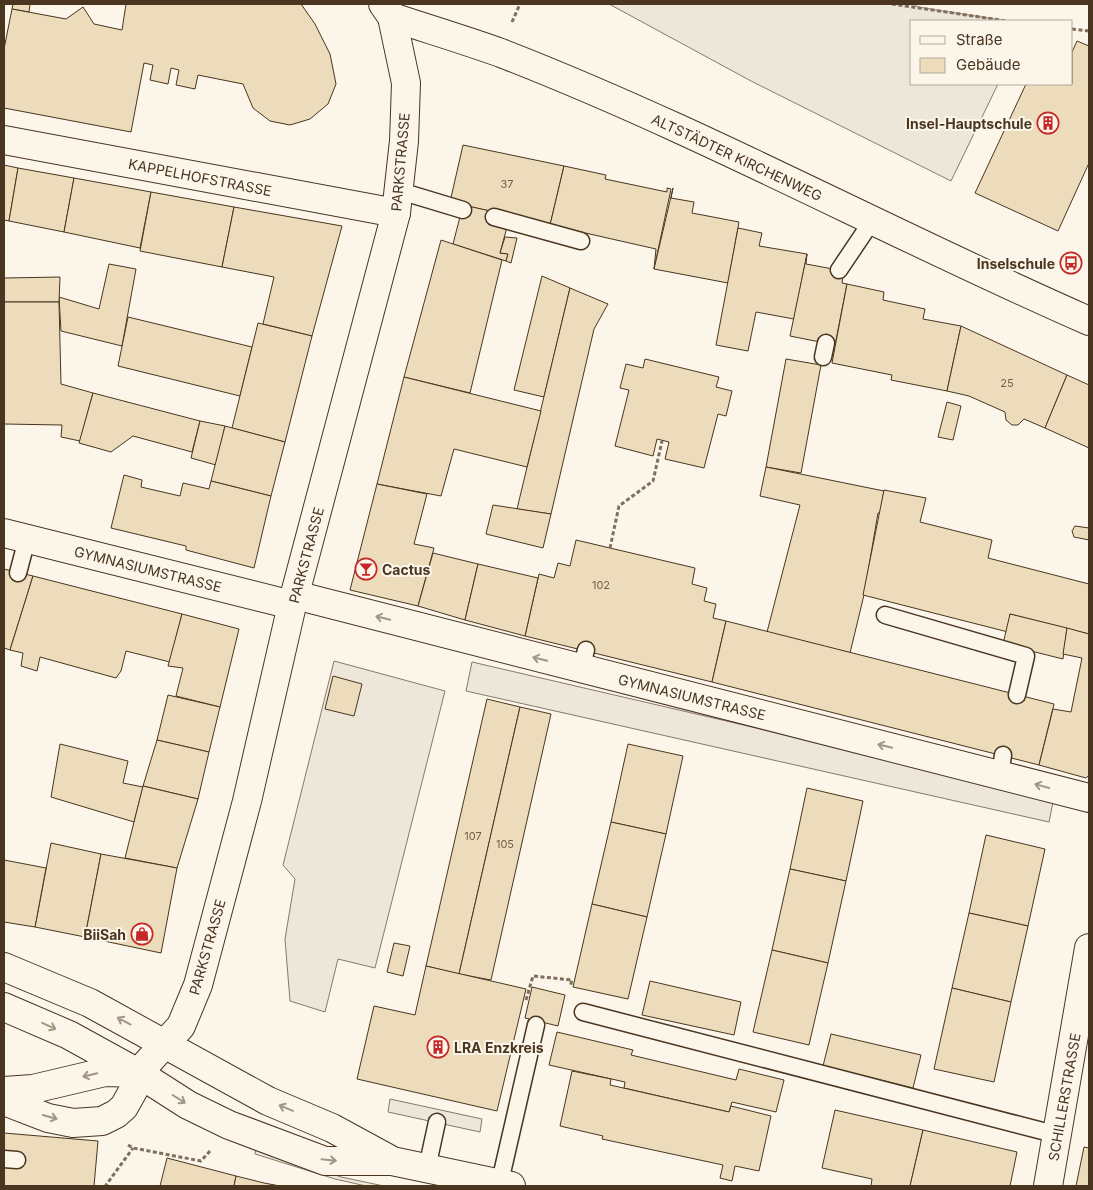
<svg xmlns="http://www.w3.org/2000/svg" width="1093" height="1190" font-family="Inter,sans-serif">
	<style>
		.parking { fill: #ede7d9; stroke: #887966 }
		.building { fill: #ecdcbc; stroke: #4a3520 }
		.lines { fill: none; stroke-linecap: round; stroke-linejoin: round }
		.service-casing { stroke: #4a3520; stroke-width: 19 }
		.minor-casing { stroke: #4a3520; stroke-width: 30 }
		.secondary-casing { stroke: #4a3520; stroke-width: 30 }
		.primary-casing { stroke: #4a3520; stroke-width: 30 }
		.path { stroke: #7f6f5c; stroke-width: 3; stroke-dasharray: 4 2.5; stroke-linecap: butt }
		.service { stroke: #fbf6e9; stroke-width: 16 }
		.minor { stroke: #fbf6e9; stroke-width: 28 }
		.secondary { stroke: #fbf6e9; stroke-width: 28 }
		.primary { stroke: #fbf6e9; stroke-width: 28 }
		.oneway { stroke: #a29684 }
		.labels { text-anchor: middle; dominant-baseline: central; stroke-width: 4; stroke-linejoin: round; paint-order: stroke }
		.number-label { font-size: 11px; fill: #725f47 }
		.poi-label { font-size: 14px; font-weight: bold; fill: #4a3520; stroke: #fbf6e9; text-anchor: end }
		.street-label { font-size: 14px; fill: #4a3520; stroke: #fbf6e9 }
	</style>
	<rect width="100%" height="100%" fill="#fbf6e9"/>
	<g class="parking">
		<polygon points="609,4 913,4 918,7 1007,21 912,21 912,84 998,84 951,181 751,81"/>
		<polygon points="334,661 445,691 375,968 338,959 325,1012 290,1001 285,939 295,879 283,865"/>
		<polygon points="472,662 1054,797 1049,822 466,691"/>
		<polygon points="390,1099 482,1119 480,1132 388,1112"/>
		<polygon points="256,1147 341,1177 384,1186 366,1186 335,1179 255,1154"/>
	</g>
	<g class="building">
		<polygon points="13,4 30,4 29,12 12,9"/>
		<polygon points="126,4 301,4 315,24 330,54 336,84 328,104 310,119 290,125 270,121 253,108 243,84 198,75 195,89 176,85 179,70 171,68 168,84 150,80 153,65 144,63 131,132 4,108 4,49 12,9 66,19 83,7 94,24 122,30"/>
		<polygon points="1077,41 1089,46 1089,163 1058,231 975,193 1026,84 1072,84 1072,52"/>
		<polygon points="463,145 564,166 550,225 450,202"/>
		<polygon points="4,165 18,168 9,221 4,220"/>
		<polygon points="564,166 606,175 605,179 667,192 667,188 671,189 654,269 656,249 550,225"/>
		<polygon points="18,168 74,178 64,232 9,221"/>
		<polygon points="74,178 151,192 140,248 64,232"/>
		<polygon points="673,188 671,198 694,202 692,213 739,222 728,283 654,269"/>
		<polygon points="151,192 234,207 222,267 140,251"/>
		<polygon points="463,205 495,212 507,227 500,253 508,254 506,261 453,244"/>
		<polygon points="234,207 342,226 312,336 263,324 274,277 222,267"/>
		<polygon points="738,228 762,233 759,246 807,254 794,319 756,312 748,351 716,345"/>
		<polygon points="505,237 517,238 511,263 506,261 508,254 500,253"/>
		<polygon points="441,240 502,260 470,393 404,377"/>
		<polygon points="807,254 806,264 844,271 842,283 847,284 835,345 790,336"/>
		<polygon points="109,264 136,269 122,346 61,331 59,297 99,309"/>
		<polygon points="542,276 570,288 544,397 514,390"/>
		<polygon points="60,277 59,302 4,302 4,278"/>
		<polygon points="847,284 884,292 883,300 925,309 923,319 961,326 947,391 891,380 892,375 832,363"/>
		<polygon points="570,288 608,304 594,329 551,514 517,509"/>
		<polygon points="4,302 59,302 61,384 93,393 80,441 61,437 62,425 4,424"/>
		<polygon points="128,317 252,347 240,396 118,366"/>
		<polygon points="258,323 312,336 285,442 232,428"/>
		<polygon points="961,326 1067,375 1045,428 1024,419 1018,425 1012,425 1006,420 1005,412 969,396 947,391"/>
		<polygon points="645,359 719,377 716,387 732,391 726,416 718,414 704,468 665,459 669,442 657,439 653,456 615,446 629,390 620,388 626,364 643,368"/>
		<polygon points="786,359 821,365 801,473 766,467"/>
		<polygon points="1067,375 1089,385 1089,448 1045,428"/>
		<polygon points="404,377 541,411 527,467 454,449 441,496 377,484"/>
		<polygon points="93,393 200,421 192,452 133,436 111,452 79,443"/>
		<polygon points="947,402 961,406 953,440 938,437"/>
		<polygon points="200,421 225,426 216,465 191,458"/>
		<polygon points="225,426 285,442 271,496 211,481"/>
		<polygon points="766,467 884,491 880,513 878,513 864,595 850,653 767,632 800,505 760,496"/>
		<polygon points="124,475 142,480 141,487 180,496 183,483 209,489 211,481 271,496 254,568 186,550 186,546 111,528"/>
		<polygon points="377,484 427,494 414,544 434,548 418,606 350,590"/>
		<polygon points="884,490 926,498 920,522 992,540 988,558 1089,584 1089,581 1089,634 1010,614 1008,632 863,595"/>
		<polygon points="493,505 551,514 543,548 486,534"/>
		<polygon points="1075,526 1089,528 1089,540 1074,537 1072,531"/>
		<polygon points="576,540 695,568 692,584 707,588 704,601 716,604 713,618 726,621 712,682 525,636 539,574 554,578 558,563 570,566"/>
		<polygon points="433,553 478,564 465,620 418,606"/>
		<polygon points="478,564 538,578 525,636 465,620"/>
		<polygon points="4,569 33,576 10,650 4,648"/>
		<polygon points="33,576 182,614 170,662 126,651 121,671 116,678 40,657 37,671 21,666 23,653 10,650"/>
		<polygon points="182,614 239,629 220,707 176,696 183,668 168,666"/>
		<polygon points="1010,614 1067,628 1063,659 1003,644"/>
		<polygon points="726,621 1054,704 1039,765 712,682"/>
		<polygon points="1067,628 1089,634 1089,775 1086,778 1039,765 1053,709 1071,712 1082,658 1063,654"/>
		<polygon points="333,676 362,684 354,716 325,709"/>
		<polygon points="168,695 220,707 209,752 157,740"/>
		<polygon points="487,699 520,707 459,974 426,966"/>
		<polygon points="520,707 551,714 491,980 459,974"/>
		<polygon points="157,740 209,752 198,799 143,786"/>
		<polygon points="60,744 128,761 123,783 143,787 134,822 51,797"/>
		<polygon points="628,744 683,756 666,834 611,822"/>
		<polygon points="143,786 198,799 177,868 125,858"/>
		<polygon points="807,788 863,801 846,881 790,869"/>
		<polygon points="611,822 666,834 647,917 592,904"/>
		<polygon points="986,835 1045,849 1028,926 969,913"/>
		<polygon points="51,843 101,854 85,937 35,927"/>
		<polygon points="101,854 177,868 161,953 85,937"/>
		<polygon points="4,860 46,868 35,927 4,922"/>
		<polygon points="790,869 846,881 828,963 772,950"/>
		<polygon points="592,904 647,917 628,999 573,987"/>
		<polygon points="969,913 1028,926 1011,1002 952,988"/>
		<polygon points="394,943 410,946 403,976 387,972"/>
		<polygon points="772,950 828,963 809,1045 753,1032"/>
		<polygon points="426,966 526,989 497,1111 357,1079 374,1006 415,1015"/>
		<polygon points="650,981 741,1002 734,1035 642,1015"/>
		<polygon points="532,987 565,995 558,1026 525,1018"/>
		<polygon points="952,988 1011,1002 994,1082 934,1069"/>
		<polygon points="557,1032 633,1050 631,1055 736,1080 739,1069 784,1080 776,1112 732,1102 729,1112 624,1088 625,1082 549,1065"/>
		<polygon points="831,1034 921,1055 913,1088 823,1066"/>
		<polygon points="572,1071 611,1079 610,1085 729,1112 731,1106 771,1116 759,1171 735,1166 732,1181 720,1178 723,1165 602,1139 603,1136 560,1126"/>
		<polygon points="835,1110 923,1130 910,1186 871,1186 872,1179 822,1168"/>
		<polygon points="923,1130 1017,1152 1010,1186 910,1186"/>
		<polygon points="4,1133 98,1141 94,1186 4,1186"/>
		<polygon points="1084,1147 1089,1148 1089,1186 1076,1186"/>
		<polygon points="167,1158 236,1176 234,1186 160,1186"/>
		<polygon points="236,1176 264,1183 280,1186 234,1186"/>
	</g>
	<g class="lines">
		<g class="service-casing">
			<g id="service">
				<polyline points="400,191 463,210"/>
				<polyline points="494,217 581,241"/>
				<polyline points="839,270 872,221"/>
				<polyline points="823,357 826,343"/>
				<polyline points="18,573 27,539"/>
				<polyline points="885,615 1026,656 1017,695"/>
				<polyline points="581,669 586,650"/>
				<polyline points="1000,775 1003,755"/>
				<polyline points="583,1012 1058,1135"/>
				<polyline points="4,1159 17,1160"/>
				<polyline points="427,1168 437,1122"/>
				<polyline points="499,1186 536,1025"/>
			</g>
		</g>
		<g class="minor-casing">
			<g id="minor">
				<polyline points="4,140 396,213"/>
				<polyline points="4,533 292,605"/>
				<polyline points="295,595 1089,798"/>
				<polyline points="1048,1186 1089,948"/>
			</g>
		</g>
		<g class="secondary-casing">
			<g id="secondary">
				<path d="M392,17C428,29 465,40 501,53C702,131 892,235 1089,321"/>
				<polyline points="4,967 90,1003 268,1101 332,1128 389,1159"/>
				<polyline points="4,1007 69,1035 138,1073 188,1105 229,1125 325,1161 392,1161 511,1186"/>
			</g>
		</g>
		<g class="primary-casing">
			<g id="primary">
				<polyline points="4,1091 33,1089 105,1072 138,1073"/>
				<polyline points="4,1101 48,1118 73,1123 102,1121 116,1114 124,1107 134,1089 138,1073 181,1026 198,985 247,801 292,605 396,213 404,141 406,83 392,17 383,4"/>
			</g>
		</g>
		<g class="path">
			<polyline points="892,4 1007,21"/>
			<polyline points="512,22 520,4"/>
			<polyline points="1072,29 1089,31"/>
			<polyline points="610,548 619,506 653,481 662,441"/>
			<polyline points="526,1000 533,976 572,980 570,987"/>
			<polyline points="128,1145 133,1148 201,1161 210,1151"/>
			<polyline points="108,1186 106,1185 133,1148"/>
		</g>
		<use href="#service" class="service"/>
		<use href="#minor" class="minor"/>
		<use href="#secondary" class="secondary"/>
		<use href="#primary" class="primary"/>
	</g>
	<defs><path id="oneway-shaft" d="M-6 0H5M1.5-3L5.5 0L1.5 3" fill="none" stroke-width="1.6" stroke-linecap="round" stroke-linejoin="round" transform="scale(1.25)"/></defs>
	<g class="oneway">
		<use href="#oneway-shaft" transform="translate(383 618) rotate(-166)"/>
		<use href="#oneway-shaft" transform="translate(540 659) rotate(-166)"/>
		<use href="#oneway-shaft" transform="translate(885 746) rotate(-166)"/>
		<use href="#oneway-shaft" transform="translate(1042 786) rotate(-165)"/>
		<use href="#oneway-shaft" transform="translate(124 1021) rotate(-152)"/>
		<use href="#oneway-shaft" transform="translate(49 1026) rotate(25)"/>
		<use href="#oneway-shaft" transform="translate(90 1075) rotate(167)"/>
		<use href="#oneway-shaft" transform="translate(179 1099) rotate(32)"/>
		<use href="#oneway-shaft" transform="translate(286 1108) rotate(-157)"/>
		<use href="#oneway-shaft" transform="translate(50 1117) rotate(16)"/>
		<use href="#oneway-shaft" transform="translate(329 1160) rotate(6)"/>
	</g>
	<defs>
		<g id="building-ring" transform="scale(1.125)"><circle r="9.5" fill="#fbf6e9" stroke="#c62828" stroke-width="1.5"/><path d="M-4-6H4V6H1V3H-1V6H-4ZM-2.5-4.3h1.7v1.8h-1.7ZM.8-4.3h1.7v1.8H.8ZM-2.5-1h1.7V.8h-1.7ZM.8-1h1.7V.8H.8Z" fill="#c62828"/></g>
		<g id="bus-ring" transform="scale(1.125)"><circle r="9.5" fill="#fbf6e9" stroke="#c62828" stroke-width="1.5"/><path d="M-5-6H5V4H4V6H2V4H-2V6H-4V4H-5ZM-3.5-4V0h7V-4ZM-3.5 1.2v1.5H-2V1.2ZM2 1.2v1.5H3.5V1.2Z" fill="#c62828"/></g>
		<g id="bar-ring" transform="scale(1.125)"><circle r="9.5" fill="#fbf6e9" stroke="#c62828" stroke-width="1.5"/><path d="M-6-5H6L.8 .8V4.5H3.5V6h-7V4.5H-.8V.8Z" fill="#c62828"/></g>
		<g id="shop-ring" transform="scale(1.125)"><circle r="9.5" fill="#fbf6e9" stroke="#c62828" stroke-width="1.5"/><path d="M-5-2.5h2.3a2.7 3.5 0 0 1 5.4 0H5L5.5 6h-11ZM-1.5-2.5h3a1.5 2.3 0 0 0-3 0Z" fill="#c62828"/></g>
	</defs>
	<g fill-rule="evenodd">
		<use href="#building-ring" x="1048" y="123"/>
		<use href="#bus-ring" x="1071" y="263"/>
		<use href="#bar-ring" x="366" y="569"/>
		<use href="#shop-ring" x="142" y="934"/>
		<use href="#building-ring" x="438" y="1047"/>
	</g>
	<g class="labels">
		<g class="number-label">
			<text x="507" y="184">37</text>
			<text x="1007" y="383">25</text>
			<text x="601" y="585">102</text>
			<text x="473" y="836">107</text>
			<text x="505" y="844">105</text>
		</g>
		<g class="poi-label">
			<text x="1032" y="123">Insel-Hauptschule</text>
			<text x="1055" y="263">Inselschule</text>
			<text x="382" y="569" text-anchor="start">Cactus</text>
			<text x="126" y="934">BiiSah</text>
			<text x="454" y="1047" text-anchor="start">LRA Enzkreis</text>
		</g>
		<g class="street-label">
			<text transform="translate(737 157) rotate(25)">ALTSTÄDTER KIRCHENWEG</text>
			<text transform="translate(400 162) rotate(-85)">PARKSTRASSE</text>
			<text transform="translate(200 177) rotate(11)">KAPPELHOFSTRASSE</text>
			<text transform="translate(306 555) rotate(-75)">PARKSTRASSE</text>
			<text transform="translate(148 569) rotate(14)">GYMNASIUMSTRASSE</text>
			<text transform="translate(692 697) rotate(14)">GYMNASIUMSTRASSE</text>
			<text transform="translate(207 947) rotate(-74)">PARKSTRASSE</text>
			<text transform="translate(1064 1097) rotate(-80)">SCHILLERSTRASSE</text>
		</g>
	</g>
	<rect width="1093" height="1190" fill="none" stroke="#4a3520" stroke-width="10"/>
	<rect x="910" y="20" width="162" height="65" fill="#fbf6e9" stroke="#b4a999"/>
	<rect x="920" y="36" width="25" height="8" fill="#fbf6e9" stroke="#b4a999"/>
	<text x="956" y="45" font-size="15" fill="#4a3520">Straße</text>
	<rect x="920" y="58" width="25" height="15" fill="#ecdcbc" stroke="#b4a999"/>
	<text x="956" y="70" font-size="15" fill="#4a3520">Gebäude</text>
</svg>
